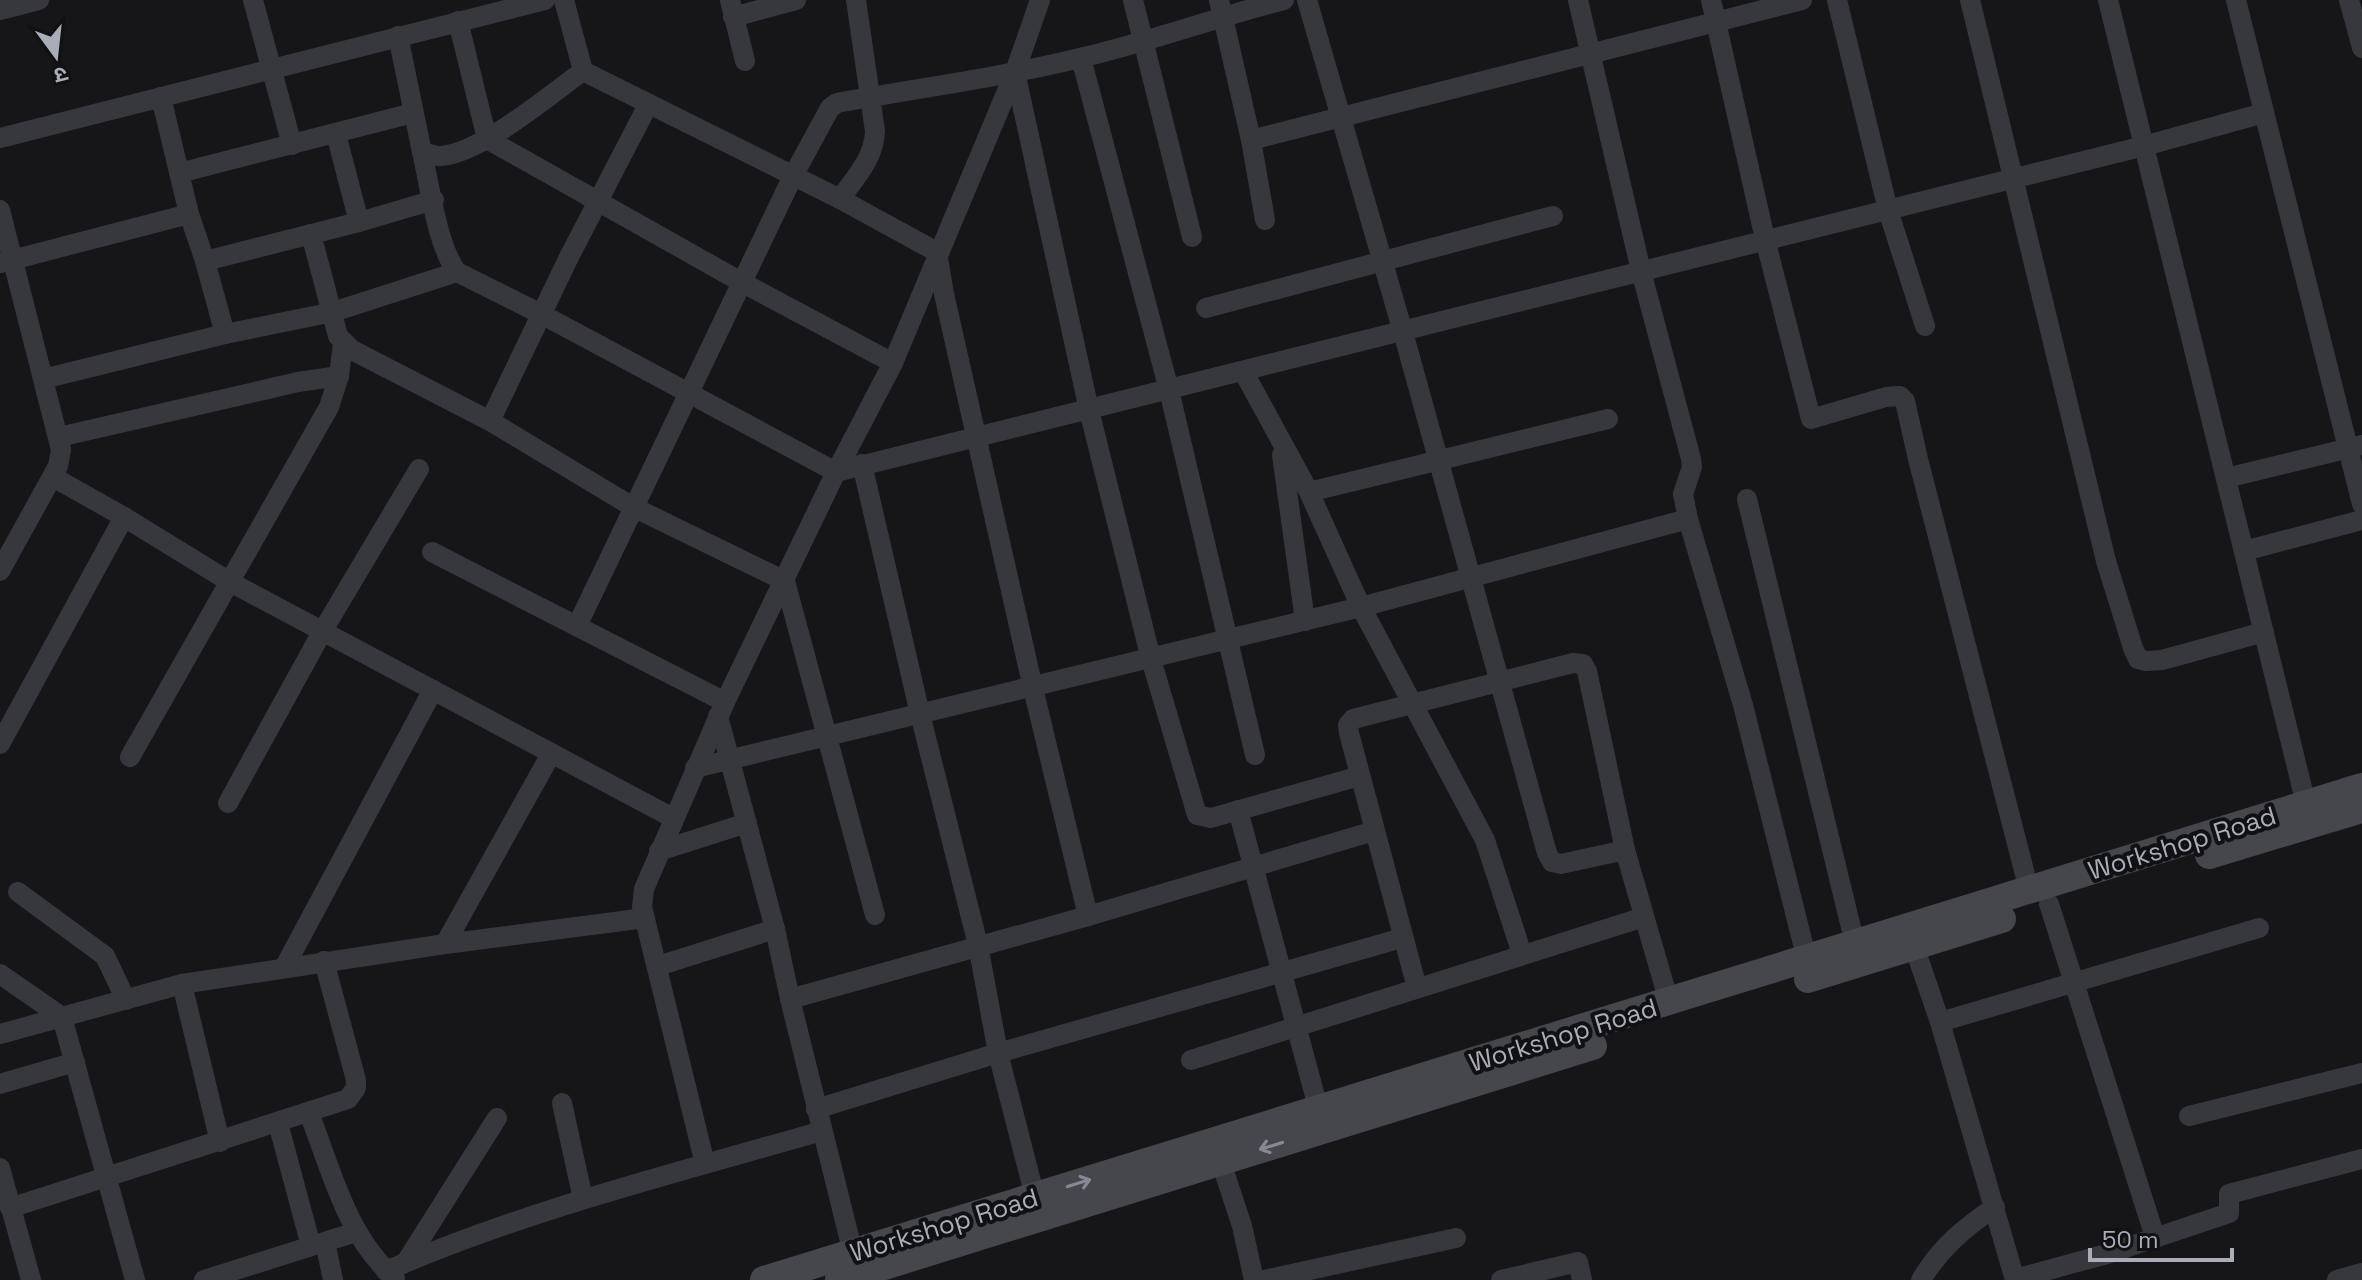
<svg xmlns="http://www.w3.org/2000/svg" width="2362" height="1280" font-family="'Space Grotesk','Noto Sans Devanagari',sans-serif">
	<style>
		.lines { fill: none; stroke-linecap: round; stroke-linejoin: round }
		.street { stroke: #37383d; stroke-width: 20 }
		.secondary { stroke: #45474d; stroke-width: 28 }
		.oneway { stroke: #858993 }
		.labels { text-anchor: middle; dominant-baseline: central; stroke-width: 8; stroke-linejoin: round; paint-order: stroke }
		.street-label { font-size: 26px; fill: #a8adb8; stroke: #111113 }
	</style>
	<rect width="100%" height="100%" fill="#161618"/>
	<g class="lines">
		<g class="street">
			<polyline points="253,0 292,145"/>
			<polyline points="564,0 583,71 840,199 937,252 944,294 1033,688 1088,916"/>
			<polyline points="730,0 745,61"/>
			<polyline points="1133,0 1192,237"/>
			<polyline points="1219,0 1251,140 1265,220"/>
			<polyline points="1307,0 1403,332 1547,853 1552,862 1561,864 1625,850 1669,1002"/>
			<polyline points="1578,0 1641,271 1691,459 1692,467 1683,494 1688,519 1743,705 1807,960"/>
			<polyline points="1711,0 1765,239 1811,419 1886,397 1900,396 1905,401 1918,459 2029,890"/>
			<polyline points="1837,0 1888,210 1925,326"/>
			<polyline points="1970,0 2106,561 2133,648 2138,659 2146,661 2162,660 2264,632"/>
			<polyline points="2108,0 2309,816"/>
			<polyline points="2236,0 2362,504"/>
			<polyline points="2349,0 2362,48"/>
			<polyline points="0,10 39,0"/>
			<polyline points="733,17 796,0"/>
			<polyline points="458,21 487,139 743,283 893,363"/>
			<path d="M398,36L422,152C428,153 435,156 441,156C480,154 551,94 583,71"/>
			<polyline points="1081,58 1169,390 1255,755"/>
			<polyline points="1015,72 1089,410 1151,659 1197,815 1211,818 1360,776"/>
			<polyline points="161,97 189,214 205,261 225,334"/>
			<polyline points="336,134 359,222"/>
			<polyline points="0,138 545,0"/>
			<polyline points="1251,140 1802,0"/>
			<polyline points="179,173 413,113"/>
			<path d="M840,199C855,178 874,159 875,131L856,0"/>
			<polyline points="0,210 61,450 58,466 0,571"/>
			<polyline points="311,234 338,336 352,350 490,421 633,507 785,581 875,915"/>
			<polyline points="205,261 359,222 434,200"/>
			<polyline points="0,263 189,214"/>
			<polyline points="457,272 543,315 836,472 2144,146 2264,113"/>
			<polyline points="1206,308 1553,216"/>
			<polyline points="1243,371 1309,492 1361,607 1485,840 1522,954"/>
			<path d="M43,379L225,334L333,312L457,272C437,246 430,186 422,152"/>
			<polyline points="490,421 570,255 648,105"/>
			<polyline points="59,437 298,382 339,376"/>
			<polyline points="1282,455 1305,621"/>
			<polyline points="862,464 920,714 978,945 998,1053 1035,1197"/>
			<polyline points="53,477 124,517 230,582 673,818"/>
			<polyline points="2226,478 2362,445"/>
			<polyline points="1309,492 1608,419"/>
			<polyline points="1747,499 1855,944"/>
			<polyline points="2244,551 2362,520"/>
			<polyline points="432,552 725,702"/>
			<path d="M577,626L793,176L830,108L837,103C920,88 1003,77 1084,57C1152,41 1217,17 1284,0"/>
			<polyline points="718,716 775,929 790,999 853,1253"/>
			<polyline points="0,744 124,517"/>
			<polyline points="130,757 329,407 339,376 343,343"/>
			<polyline points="695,768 1361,607 1688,519"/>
			<polyline points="228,803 322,632 419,469"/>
			<polyline points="1238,810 1322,1122"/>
			<polyline points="659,851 747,823"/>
			<polyline points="18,892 105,956 126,1000"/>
			<polyline points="2049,904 2155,1237"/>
			<polyline points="445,944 551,754"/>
			<polyline points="1914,946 1940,1022 2015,1280"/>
			<polyline points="658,966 775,929"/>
			<polyline points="284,968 433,690"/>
			<polyline points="0,974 62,1017 135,1280"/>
			<polyline points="182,984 220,1142"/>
			<polyline points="1417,988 1349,733 1348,725 1353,719 1573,663 1583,664 1587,671 1625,850"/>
			<polyline points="790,999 1088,916 1374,831"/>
			<polyline points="1940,1022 2259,928"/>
			<polyline points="0,1034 182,984 445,944 645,918"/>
			<polyline points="1191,1060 1644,917"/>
			<polyline points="0,1084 75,1062"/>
			<polyline points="562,1103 583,1199"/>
			<polyline points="816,1109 998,1053 1402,938"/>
			<path d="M309,1113C331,1169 347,1238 395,1278"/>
			<polyline points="2189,1116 2362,1073"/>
			<polyline points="278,1123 311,1246"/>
			<polyline points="1221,1162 1242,1226 1254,1280"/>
			<polyline points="705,1164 642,907 644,889 725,702 836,472 893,363 1015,72 1040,0"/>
			<polyline points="0,1168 31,1280"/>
			<polyline points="10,1208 348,1099 356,1088 356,1080 324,961"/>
			<polyline points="325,1242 333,1280"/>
			<polyline points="406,1262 497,1118"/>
			<path d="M386,1271C526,1210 676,1173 822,1131"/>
			<polyline points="2015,1279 2107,1254 2229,1213 2229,1194 2362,1159"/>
			<polyline points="204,1280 356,1232"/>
			<polyline points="1264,1280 1456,1238"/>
			<polyline points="1501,1280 1578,1262 1582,1280"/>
			<path d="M1921,1280C1940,1248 1964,1228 1995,1207"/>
			<polyline points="2337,1280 2362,1273"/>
		</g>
		<g class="secondary">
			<polyline points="2209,855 2362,809"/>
			<polyline points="1808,979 2002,919"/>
			<polyline points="764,1280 2362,787"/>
			<polyline points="839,1280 1593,1046"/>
		</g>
	</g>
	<defs><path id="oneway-shaft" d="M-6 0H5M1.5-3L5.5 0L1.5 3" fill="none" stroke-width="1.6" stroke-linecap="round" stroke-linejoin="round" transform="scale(2)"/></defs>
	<g class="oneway">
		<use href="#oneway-shaft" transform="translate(1271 1146) rotate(163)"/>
		<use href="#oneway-shaft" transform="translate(1079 1183) rotate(-17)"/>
	</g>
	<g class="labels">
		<g class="street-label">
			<text transform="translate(2182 843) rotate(-17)">Workshop Road</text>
			<text transform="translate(1563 1035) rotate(-17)">Workshop Road</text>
			<text transform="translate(944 1225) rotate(-17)">Workshop Road</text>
		</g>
	</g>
	<g transform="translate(56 56) rotate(165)" stroke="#111113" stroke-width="6" paint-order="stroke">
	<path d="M0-6L14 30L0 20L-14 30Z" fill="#a8adb8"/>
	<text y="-12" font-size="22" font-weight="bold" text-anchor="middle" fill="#a8adb8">उ</text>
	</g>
	<path d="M2090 1248v12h142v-12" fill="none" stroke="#a8adb8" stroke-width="4"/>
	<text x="2102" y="1248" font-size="24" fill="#a8adb8" stroke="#111113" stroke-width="6" paint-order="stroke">50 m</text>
</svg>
